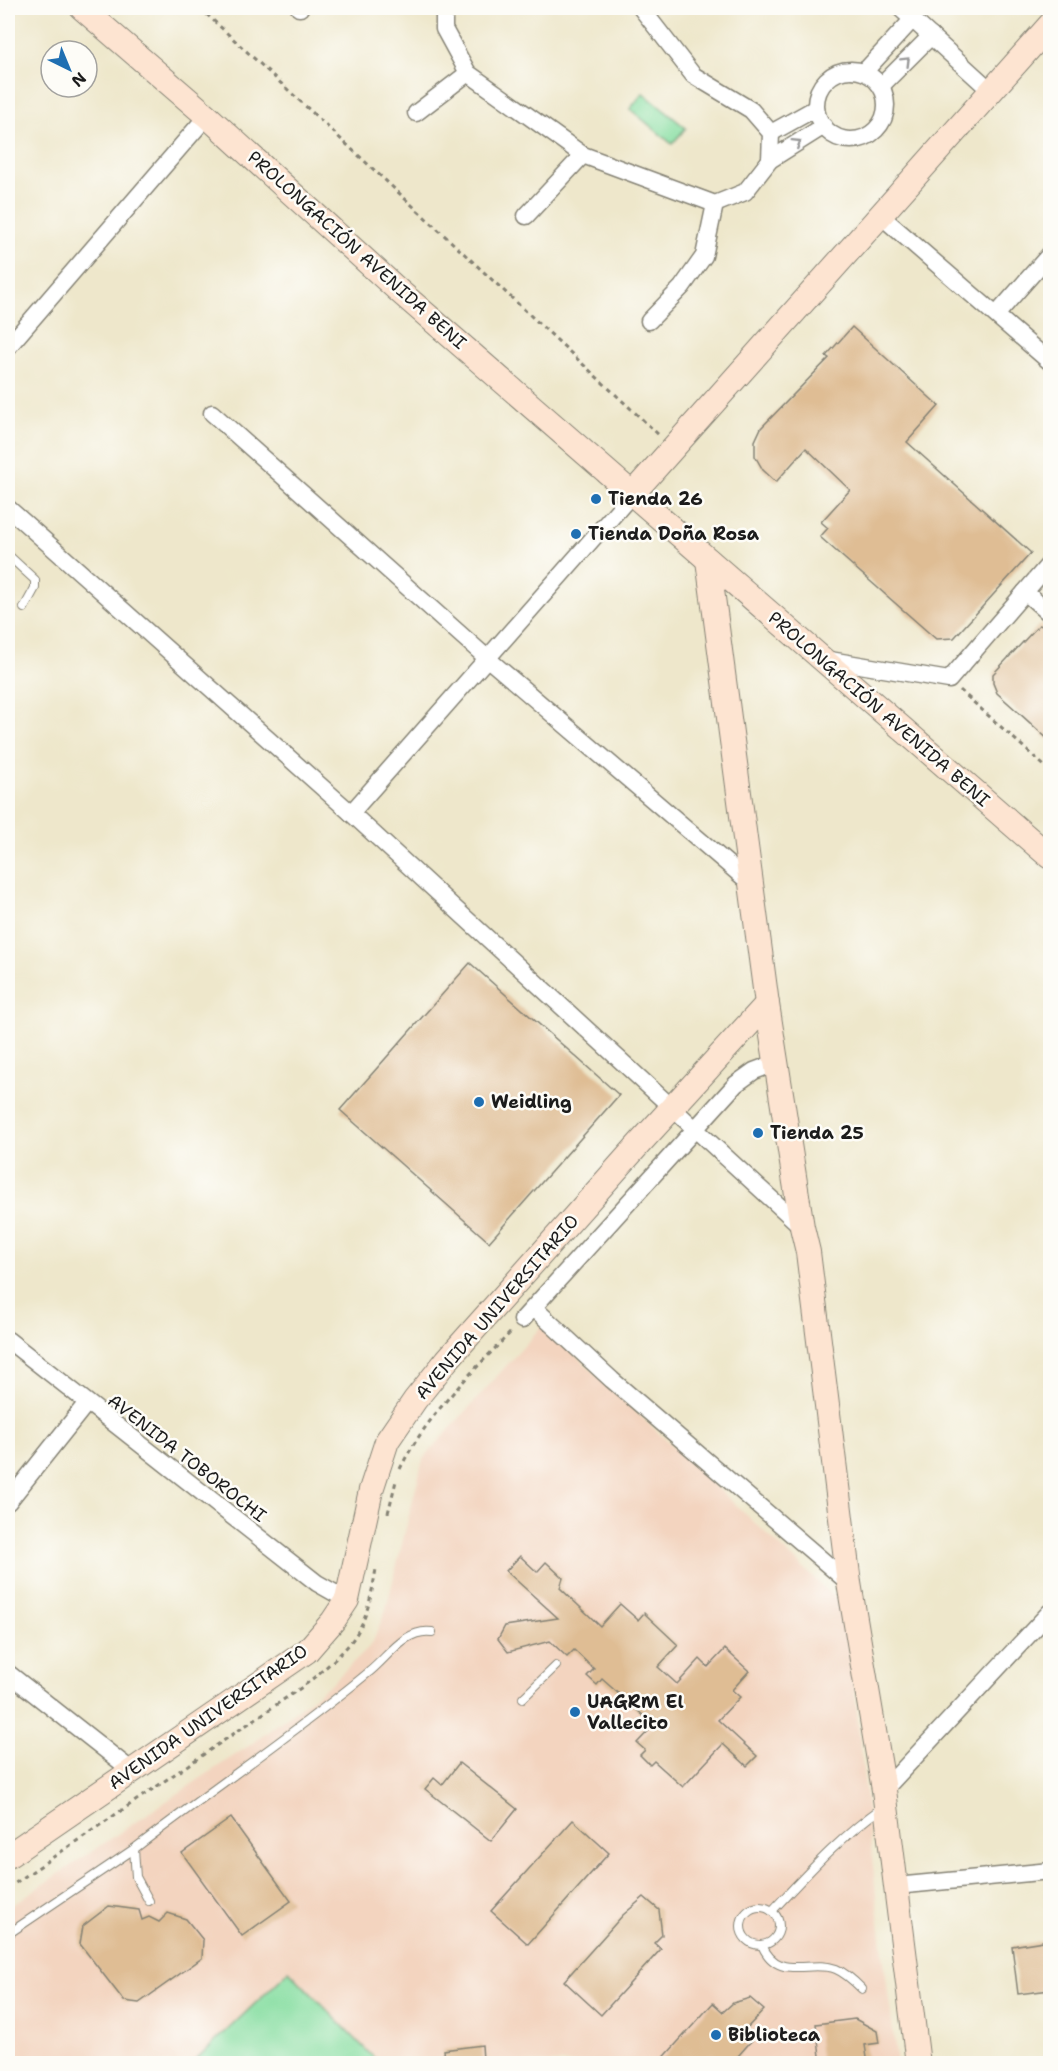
<svg xmlns="http://www.w3.org/2000/svg" width="1058" height="2071" font-family="'Shantell Sans',sans-serif">
	<style>
		.built { fill: #f3d4bf }
		.green { fill: #87dea2; stroke: #527d5f; stroke-width: 1.5 }
		.building { fill: #dfbd94 }
		.lines { fill: none; stroke-linecap: round; stroke-linejoin: round }
		.lane-casing { stroke: #858274; stroke-width: 10 }
		.street-casing { stroke: #858274; stroke-width: 19 }
		.secondary-casing { stroke: #858274; stroke-width: 26 }
		.path { stroke: #858274; stroke-width: 3; stroke-dasharray: 4.5 4.5; stroke-linecap: butt }
		.lane { stroke: #fff; stroke-width: 8 }
		.street { stroke: #fff; stroke-width: 16 }
		.secondary { stroke: #fde4d1; stroke-width: 24 }
		.oneway { stroke: #999 }
		.poi-dot { fill: #1f6fb2; stroke: #fdfcf7; stroke-width: 2 }
		.labels { text-anchor: middle; dominant-baseline: central; stroke-width: 5; stroke-linejoin: round; paint-order: stroke }
		.street-label { font-size: 18px; fill: #1c1c1c; stroke: #fdfcf7 }
		.poi-label { font-size: 18px; font-weight: bold; fill: #1c1c1c; stroke: #fdfcf7; text-anchor: start }
	</style>
	<rect width="100%" height="100%" fill="#fdfcf7"/>
	<filter id="ink" filterUnits="userSpaceOnUse"><feTurbulence type="fractalNoise" baseFrequency=".0167" numOctaves="2"/><feDisplacementMap in="SourceGraphic" scale="12" xChannelSelector="R" yChannelSelector="G"/><feConvolveMatrix kernelMatrix="1 2 1 2 8 2 1 2 1" color-interpolation-filters="sRGB"/></filter>
	<filter id="wash" filterUnits="userSpaceOnUse"><feTurbulence type="fractalNoise" baseFrequency=".008" numOctaves="4" result="noise"/><feDisplacementMap in="SourceGraphic" scale="24" xChannelSelector="R" yChannelSelector="G"/><feGaussianBlur stdDeviation="1.35" result="paint"/><feColorMatrix in="noise" values="0 0 0 0 0 0 0 0 0 0 0 0 0 0 0 0 0 1.4 0 .05"/><feComposite in="paint" operator="in"/></filter>
	<g filter="url(#wash)">
		<rect width="100%" height="100%" fill="#eee7cb"/>
		<polygon class="built" points="543,1325 846,1608 878,1914 897,2063 8,2063 8,1908 253,1743 333,1682 372,1644 386,1609 423,1459"/>
		<g class="green">
			<polygon points="643,93 686,128 672,144 630,109"/>
			<polygon points="289,1971 379,2063 193,2063"/>
		</g>
		<g id="blocks">
			<g class="building">
				<polygon points="852,327 939,406 907,442 1031,553 954,638 936,639 820,537 828,528 821,522 850,490 806,448 776,482 763,470 755,456 755,441 761,428 829,358 826,356"/>
				<polygon points="1039,625 1050,628 1050,741 997,693 993,683 993,674"/>
				<polygon points="470,963 619,1095 489,1242 340,1110"/>
				<polygon points="520,1556 537,1572 546,1562 563,1578 560,1588 600,1626 620,1604 638,1620 644,1613 678,1645 658,1667 677,1684 700,1659 708,1667 725,1649 749,1671 732,1690 740,1697 718,1720 757,1756 747,1766 723,1744 683,1787 654,1761 650,1765 640,1755 645,1750 637,1743 654,1725 602,1679 597,1685 587,1676 594,1669 574,1650 567,1657 550,1641 508,1652 498,1639 505,1626 558,1618 506,1571"/>
				<polygon points="459,1763 517,1809 491,1841 425,1789 434,1778 442,1785"/>
				<polygon points="231,1818 291,1901 242,1936 182,1853"/>
				<polygon points="573,1820 609,1853 528,1944 491,1911"/>
				<polygon points="644,1897 659,1910 662,1935 654,1943 661,1949 601,2015 564,1981 623,1915"/>
				<polygon points="109,1906 139,1910 142,1920 149,1917 159,1922 168,1913 186,1919 203,1940 202,1958 139,2003 124,2001 80,1944 83,1926"/>
				<polygon points="1050,1940 1050,1990 1018,1994 1012,1946"/>
				<polygon points="750,1998 764,2010 744,2031 753,2039 731,2064 658,2064 713,2003 723,2012 733,2003"/>
				<polygon points="855,2019 877,2031 879,2043 865,2045 868,2064 821,2064 816,2024"/>
				<polygon points="482,2045 483,2060 445,2064 443,2050"/>
			</g>
		</g>
	</g>
	<g filter="url(#ink)">
		<use href="#blocks" fill-opacity="0" stroke="#858274" stroke-width="1.5"/>
		<g class="lines">
			<g class="lane-casing">
				<g id="lane">
					<polyline points="8,555 35,580 35,588 24,608"/>
					<polyline points="523,1698 556,1666"/>
					<path d="M149,1901L136,1877L134,1849C212,1789 293,1735 369,1672C388,1657 405,1628 432,1632"/>
					<circle cx="760" cy="1926" r="19"/>
					<path d="M772,1911C807,1874 840,1837 883,1807"/>
					<polyline points="8,1934 134,1849"/>
					<path d="M762,1945C778,1982 809,1959 836,1969C846,1973 855,1982 862,1989"/>
				</g>
			</g>
			<g class="street-casing">
				<g id="street">
					<polyline points="299,8 300,8"/>
					<polyline points="444,8 444,29 468,73 583,155 715,204 745,192 770,160 824,126"/>
					<polyline points="641,8 693,75 751,110 771,133 770,160"/>
					<polyline points="900,8 990,90"/>
					<circle cx="851" cy="105" r="35"/>
					<polyline points="864,72 912,20"/>
					<polyline points="881,86 931,36"/>
					<polyline points="416,113 468,73"/>
					<polyline points="771,133 816,108"/>
					<polyline points="880,215 1050,362"/>
					<polyline points="526,216 583,155"/>
					<polyline points="997,314 1050,254"/>
					<polyline points="649,321 682,287 704,256 715,204"/>
					<polyline points="8,347 207,116"/>
					<polyline points="212,413 488,659 750,883"/>
					<polyline points="8,508 351,813 802,1227"/>
					<polyline points="1050,563 1025,592 1050,614"/>
					<polyline points="824,659 949,680 1025,592"/>
					<polyline points="351,813 633,493"/>
					<polyline points="534,1308 612,1380 849,1583"/>
					<polyline points="522,1320 736,1084 754,1071 778,1062"/>
					<polyline points="8,1340 317,1583 347,1600"/>
					<polyline points="8,1502 86,1404"/>
					<polyline points="8,1673 131,1770"/>
					<polyline points="884,1790 1050,1612"/>
					<polyline points="896,1886 1050,1871"/>
				</g>
			</g>
			<g class="secondary-casing">
				<g id="secondary">
					<polyline points="82,8 207,116 399,291 1050,857"/>
					<polyline points="633,493 1050,25"/>
					<polyline points="708,560 767,1004 802,1227 808,1252 849,1583 884,1790 918,2064"/>
					<polyline points="8,1856 307,1651 333,1621 347,1600 371,1490 387,1441 415,1400 447,1360 639,1144 767,1004"/>
				</g>
			</g>
			<g class="path">
				<polyline points="200,8 659,435"/>
				<polyline points="960,690 1050,771"/>
				<path d="M400,1469C426,1416 471,1373 512,1331"/>
				<polyline points="388,1513 396,1481"/>
				<path d="M8,1888L305,1685C355,1643 365,1635 376,1569"/>
			</g>
			<use href="#lane" class="lane"/>
			<use href="#street" class="street"/>
			<use href="#secondary" class="secondary"/>
		</g>
		<defs><path id="oneway-chevron" d="M-2-3.5L2.5 0L-2 3.5" fill="none" stroke-width="1.6" stroke-linecap="round" stroke-linejoin="round" transform="scale(1.5)"/></defs>
		<g class="oneway">
			<use href="#oneway-chevron" transform="translate(906 61) rotate(-45)"/>
			<use href="#oneway-chevron" transform="translate(797 143) rotate(-32)"/>
		</g>
	</g>
	<g class="poi-dot">
		<circle cx="596" cy="499" r="6"/>
		<circle cx="576" cy="534" r="6"/>
		<circle cx="479" cy="1102" r="6"/>
		<circle cx="758" cy="1133" r="6"/>
		<circle cx="575" cy="1712" r="6"/>
		<circle cx="716" cy="2035" r="6"/>
	</g>
	<g class="labels">
		<g class="street-label">
			<text transform="translate(357 250) rotate(42)">PROLONGACIÓN AVENIDA BENI</text>
			<text transform="translate(879 709) rotate(41)">PROLONGACIÓN AVENIDA BENI</text>
			<text transform="translate(497 1307) rotate(-49)">AVENIDA UNIVERSITARIO</text>
			<text transform="translate(187 1458) rotate(38)">AVENIDA TOBOROCHI</text>
			<text transform="translate(208 1717) rotate(-35)">AVENIDA UNIVERSITARIO</text>
		</g>
		<g class="poi-label">
			<text x="608" y="499">Tienda 26</text>
			<text x="588" y="534">Tienda Doña Rosa</text>
			<text x="491" y="1102">Weidling</text>
			<text x="770" y="1133">Tienda 25</text>
			<text x="587" y="1702">UAGRM El<tspan x="587" dy="21">Vallecito</tspan></text>
			<text x="728" y="2035">Biblioteca</text>
		</g>
	</g>
	<rect width="1058" height="2071" fill="none" stroke="#fdfcf7" stroke-width="30"/>
	<g transform="translate(69 69) rotate(137)"><circle r="28" fill="#fdfcf7" stroke="#a3a29f" stroke-width="1.5"/>
	<path d="M0-4.5L10 22L0 15L-10 22Z" fill="#1f6fb2"/>
	<text y="-9" font-size="16" font-weight="bold" text-anchor="middle" fill="#1c1c1c">N</text>
	</g>
</svg>
